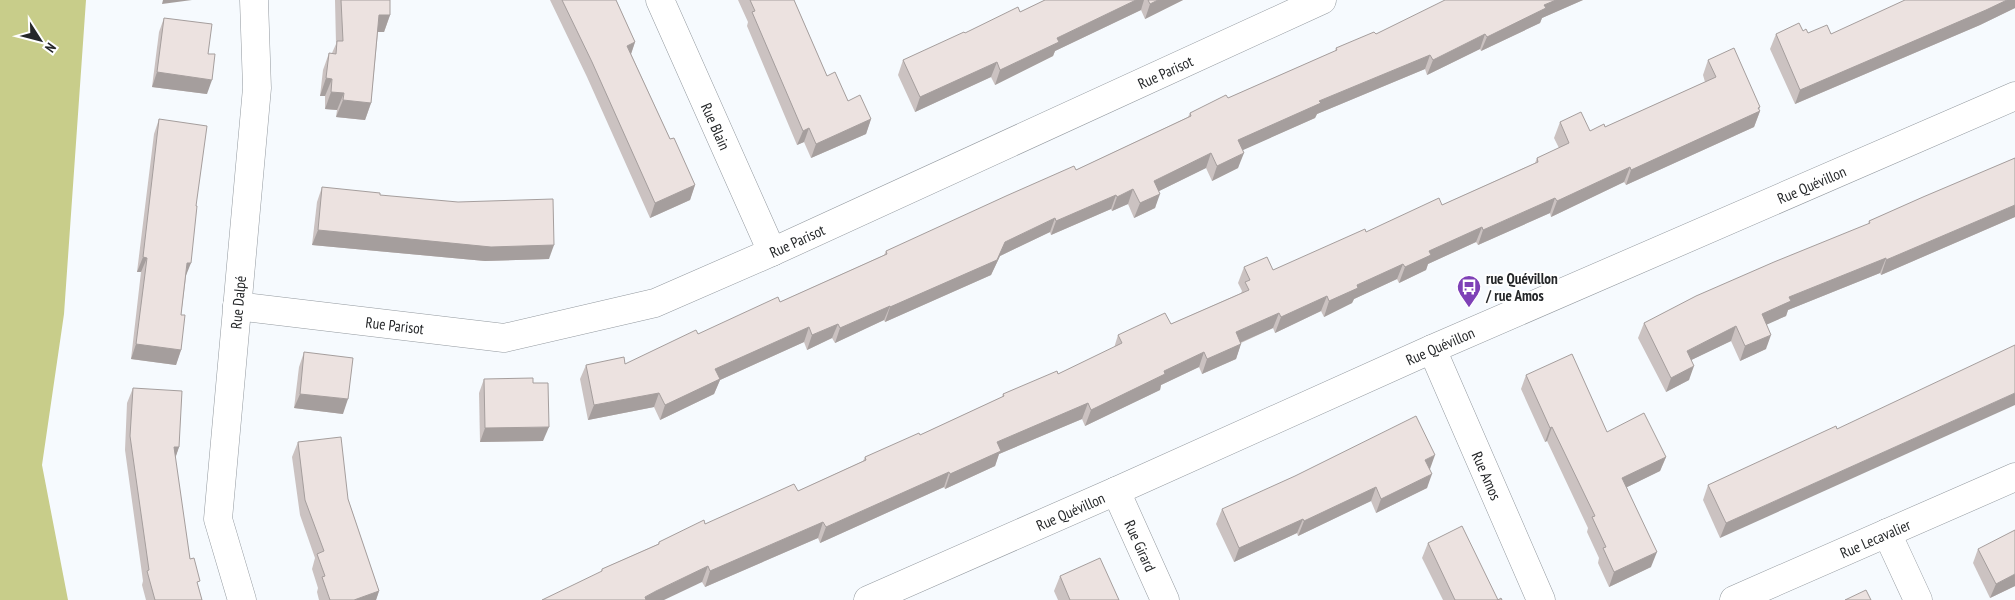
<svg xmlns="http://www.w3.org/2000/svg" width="2015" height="600" font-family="'PT Sans Narrow',sans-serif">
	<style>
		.green { fill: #c8cd8a }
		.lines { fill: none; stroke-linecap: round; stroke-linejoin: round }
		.street-casing { stroke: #93999f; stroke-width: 29 }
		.street { stroke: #fff; stroke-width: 28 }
		.wall { fill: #cbc2c1 }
		.shaded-wall { fill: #a59e9d }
		.building { fill: #ece2e0; stroke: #a59e9d }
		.labels { text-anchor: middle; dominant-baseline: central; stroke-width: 4; stroke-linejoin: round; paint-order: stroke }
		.street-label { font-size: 15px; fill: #252729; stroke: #fff }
		.poi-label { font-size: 15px; font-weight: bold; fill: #252729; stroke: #fff; text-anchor: start }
	</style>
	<rect width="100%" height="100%" fill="#f6fafe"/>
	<polygon class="green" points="0,0 86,0 64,314 42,465 68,600 0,600"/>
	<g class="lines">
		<g class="street-casing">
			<g id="street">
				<path id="s1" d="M660,0L772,252"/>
				<path id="s2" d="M237,306L504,338L655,303L772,252L1322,0"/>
				<path id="s3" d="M1432,349L1541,600"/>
				<path id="s4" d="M1116,491L1165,600"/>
				<polyline points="1887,533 1918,600"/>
				<path id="s5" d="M242,600L218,519L257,88L254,0"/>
				<path id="s6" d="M868,600L1116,491L1432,349L2015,96"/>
				<path id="s7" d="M1734,600L2015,477"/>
			</g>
		</g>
		<use href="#street" class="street"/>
	</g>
	<g class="wall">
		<polygon points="335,0 390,0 390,15 384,32 378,32 371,103 365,120 336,117 337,110 325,109 325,96 320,96 323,70 329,53 332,53 336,44"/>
		<polygon points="550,0 616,0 635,42 631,54 670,139 695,185 690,200 650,218 587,77"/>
		<polygon points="738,0 794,0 827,76 848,101 871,119 866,134 811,158 804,142 797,145 747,26 748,22"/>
		<polygon points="1045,0 1183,0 1145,19 1141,10 1055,51 1053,56 995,85 991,77 915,112 898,75 903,60 1020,12"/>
		<polygon points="1452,0 1583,0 1542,18 1540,23 1481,51 1480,49 1427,75 1425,69 1317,114 1315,118 1242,150 1238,168 1212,181 1206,168 1159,191 1155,208 1134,218 1128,204 1112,211 1111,209 1051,235 1050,232 1000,256 991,275 885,322 884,320 835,343 832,338 807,350 804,342 720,380 714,394 660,420 654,407 588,420 580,379 586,365 625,364 698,334 780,302 884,255 886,251 1076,170 1188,117 1190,113 1228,98 1335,51 1336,48 1376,34"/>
		<polygon points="2015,0 2015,8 1980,25 1795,104 1770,49 1776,34 1803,31 1808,33 1831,34"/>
		<polygon points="164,18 208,54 207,94 152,87 159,32"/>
		<polygon points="1708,60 1759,109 1760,111 1754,127 1626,185 1624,182 1551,217 1550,213 1478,245 1476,242 1428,264 1426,270 1399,283 1397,279 1354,299 1352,303 1324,317 1321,311 1275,333 1273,328 1241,343 1236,359 1202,374 1199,367 1161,385 1160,390 1085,426 1082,419 999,454 995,466 945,489 944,487 820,543 818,538 705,587 702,582 601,572 602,569 658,544 659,542 705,524 798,491 863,461 865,457 920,435 1002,397 1003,394 1058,374 1114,348 1118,335 1171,324 1241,293 1242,291 1238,283 1244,267 1273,270 1366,232 1442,205 1535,163 1537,158 1559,148 1554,138 1560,122 1590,131 1605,127 1705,82 1703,75"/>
		<polygon points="159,119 186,277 181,315 181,350 176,365 131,359 141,272 137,272 154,134"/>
		<polygon points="2015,158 2015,217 1881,275 1880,273 1788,310 1786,316 1766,324 1766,349 1740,361 1731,341 1691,360 1689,380 1666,392 1638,338 1644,323 1868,224 1869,221"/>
		<polygon points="322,187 380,195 549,259 485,261 312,245 317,202"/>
		<polygon points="304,352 343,414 294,408 299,367"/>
		<polygon points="1526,375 1607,432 1666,457 1660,471 1627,487 1651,567 1609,587 1598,563 1599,558 1587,532 1588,528 1547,441 1545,442 1521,389"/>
		<polygon points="484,379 543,441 480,442 479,393"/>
		<polygon points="133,388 179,447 175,458 190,559 202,600 146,600 142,585 143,581 125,450 127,403"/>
		<polygon points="1837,429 1720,538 1703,500 1708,485"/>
		<polygon points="298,442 348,499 379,591 376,600 319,600 317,592 318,588 312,569 315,558 300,515 292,457"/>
		<polygon points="1430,469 1427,488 1376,513 1371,501 1298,536 1297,533 1234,562 1216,524 1222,509"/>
		<polygon points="1428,543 1498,600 1502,600 1443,600 1422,558"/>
		<polygon points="1978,549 2015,586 1990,598 1973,563"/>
		<polygon points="1060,576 1119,600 1058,600 1054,591"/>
	</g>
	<g class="shaded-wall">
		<polygon points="163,0 192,0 162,4"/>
		<polygon points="1136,0 1144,0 1141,10 1055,51 1053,56 995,85 1000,70 1057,38"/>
		<polygon points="1158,0 1183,0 1145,19 1150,4"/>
		<polygon points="1556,0 1583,0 1542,18 1540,23 1481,51 1487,37 1544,5"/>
		<polygon points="2007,0 2015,0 2015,8 1980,25 1795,104 1800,90"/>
		<polygon points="379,15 390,15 384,32 373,32"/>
		<polygon points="1485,34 1480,49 1427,75 1433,60"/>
		<polygon points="635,42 630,57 627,46"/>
		<polygon points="1430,55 1425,69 1317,114 1315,118 1232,155 1238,140 1319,101"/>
		<polygon points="997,62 991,77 915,112 920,97"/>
		<polygon points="157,72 212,80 207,94 152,87"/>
		<polygon points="326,78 332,79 325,96 320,96"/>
		<polygon points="331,92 344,93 337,110 325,109"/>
		<polygon points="343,100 371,103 365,120 336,117"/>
		<polygon points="1760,107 1758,112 1760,111 1754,127 1626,185 1631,170"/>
		<polygon points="871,119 866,134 811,158 816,144"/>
		<polygon points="809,128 804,142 797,145 803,131"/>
		<polygon points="1211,153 1206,168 1149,196 1154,181"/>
		<polygon points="1244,153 1238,168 1212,181 1217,166"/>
		<polygon points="1630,167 1624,182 1551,217 1557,201"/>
		<polygon points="695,185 690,200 650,218 655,203"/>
		<polygon points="1133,189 1128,204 1112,211 1117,197"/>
		<polygon points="1160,194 1155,208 1134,218 1140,203"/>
		<polygon points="1116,195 1111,209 1051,235 1056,221"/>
		<polygon points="1555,198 1550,213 1478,245 1483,230"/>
		<polygon points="2015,205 2015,217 1881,275 1886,260"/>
		<polygon points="1055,218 1050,232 1000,256 991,275 885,322 890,307 1005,242"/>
		<polygon points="1482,227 1476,242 1428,264 1426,270 1399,283 1405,267 1429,251"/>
		<polygon points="318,230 554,245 549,259 485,261 312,245"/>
		<polygon points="143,257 147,258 141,272 137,272"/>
		<polygon points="1886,258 1880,273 1788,310 1786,316 1757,329 1762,314 1789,297"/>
		<polygon points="187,263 191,263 185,278"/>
		<polygon points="1403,264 1397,279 1354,299 1352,303 1324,317 1329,301 1357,285"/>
		<polygon points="1327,296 1321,311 1275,333 1281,317"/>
		<polygon points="890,306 884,320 835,343 840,328"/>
		<polygon points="1279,313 1273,328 1230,347 1236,332"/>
		<polygon points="838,324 832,338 807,350 812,335"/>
		<polygon points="1736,326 1731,341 1681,365 1687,351"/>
		<polygon points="809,327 804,342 720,380 714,394 660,420 665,405 715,369"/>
		<polygon points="1771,335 1766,349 1740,361 1745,346"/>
		<polygon points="136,344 181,350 176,365 131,359"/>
		<polygon points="1241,344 1236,359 1202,374 1207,359"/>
		<polygon points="1204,352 1199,367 1161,385 1160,390 1085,426 1091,410 1164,371"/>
		<polygon points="1694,366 1689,380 1666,392 1671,378"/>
		<polygon points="659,393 654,407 588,420 594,405"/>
		<polygon points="2015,393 2015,405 1720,538 1726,523"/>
		<polygon points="300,394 348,399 343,414 294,408"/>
		<polygon points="1088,403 1082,419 999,454 995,466 945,489 950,474 997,442"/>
		<polygon points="549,427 543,441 480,442 485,428"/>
		<polygon points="1552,427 1547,441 1545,442 1550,428"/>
		<polygon points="174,447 179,447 174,462"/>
		<polygon points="1435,455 1430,469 1420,474 1425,460"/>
		<polygon points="1666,457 1660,471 1617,492 1622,478"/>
		<polygon points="949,472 944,487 820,543 826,527"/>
		<polygon points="1432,474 1427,488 1376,513 1381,499"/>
		<polygon points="1376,487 1371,501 1298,536 1304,521"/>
		<polygon points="1303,519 1297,533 1234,562 1239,548"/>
		<polygon points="823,522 818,538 705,587 710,571"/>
		<polygon points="1657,552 1651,567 1609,587 1614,572"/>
		<polygon points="708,566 702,582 664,600 644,600 645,597 656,591"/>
		<polygon points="2015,574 2015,586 1990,598 1996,584"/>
		<polygon points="379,591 376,600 354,600"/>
	</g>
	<g class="building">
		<polygon points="341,0 390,0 390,15 379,15 371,103 343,100 344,93 331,92 332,79 326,78 329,53 336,54 337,41 343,41"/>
		<polygon points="562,0 616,0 635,42 627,46 670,139 674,138 695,185 655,203 592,62"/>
		<polygon points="750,0 794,0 827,76 835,72 848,101 860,95 871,119 816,144 809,128 803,131 752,12 755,11"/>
		<polygon points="1045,0 1136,0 1057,38 1059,42 1000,70 997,62 920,97 903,60 964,32 965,33 1018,7 1020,12"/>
		<polygon points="1148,0 1158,0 1150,4"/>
		<polygon points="1445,0 1556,0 1544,5 1546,8 1487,37 1485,34 1433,60 1430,55 1319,101 1321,103 1238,140 1244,153 1217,166 1211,153 1154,181 1160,194 1140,203 1133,189 1117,197 1116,195 1056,221 1055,218 1005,242 997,260 890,307 890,306 840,328 838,324 812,335 809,327 715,369 720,379 665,405 659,393 594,405 586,365 624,357 625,364 696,330 698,334 778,297 780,302 887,254 886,251 1006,196 1074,166 1076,170 1191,116 1190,113 1226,95 1228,98 1337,50 1336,48 1374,32 1376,34"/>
		<polygon points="1905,0 2007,0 1986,10 1800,90 1776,34 1799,23 1803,31 1806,29 1808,33 1827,25 1831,34"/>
		<polygon points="164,18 212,24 208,54 215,54 212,80 157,72"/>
		<polygon points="1734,48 1760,107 1758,108 1760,111 1631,170 1630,167 1557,201 1555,198 1483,230 1482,227 1429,251 1431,255 1405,267 1403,264 1357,285 1358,288 1329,301 1327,296 1281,317 1279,313 1236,332 1241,344 1207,359 1204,352 1164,371 1165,374 1091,410 1088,403 997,442 1001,451 950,474 949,472 826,527 823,522 710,571 708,566 656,591 645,597 646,600 542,600 602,571 602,569 659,544 659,542 704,520 705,524 794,484 798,491 866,460 865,457 919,433 920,435 1004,396 1003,394 1057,371 1058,374 1122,343 1118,335 1165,313 1171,324 1249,290 1245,282 1250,280 1244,267 1267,257 1273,270 1365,229 1366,232 1439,198 1442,205 1538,162 1537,158 1569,143 1560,122 1581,112 1590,131 1604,124 1605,127 1716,77 1708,60"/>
		<polygon points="159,119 207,126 196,206 197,206 191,263 187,263 181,315 185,315 181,350 136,344 147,258 143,257"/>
		<polygon points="2015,158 2015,205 1886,260 1886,258 1789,297 1791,301 1762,314 1771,335 1745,346 1736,326 1687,351 1694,366 1671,378 1644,323 1696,296 1774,262 1870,223 1869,221 1923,197"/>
		<polygon points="322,187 380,193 380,195 458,202 553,199 554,245 491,247 318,230"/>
		<polygon points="2015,345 2015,393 1726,523 1708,485 1836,426 1837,429"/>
		<polygon points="304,352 353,358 348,399 300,394"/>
		<polygon points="1572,354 1607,432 1644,413 1666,457 1622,478 1657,552 1614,572 1603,548 1606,547 1592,517 1595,516 1552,427 1550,428 1526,375"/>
		<polygon points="533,378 533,383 548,383 549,427 485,428 484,379"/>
		<polygon points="133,388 182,391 179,447 174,447 190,559 194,558 200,581 197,582 202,600 155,600 147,571 149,570 130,436"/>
		<polygon points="1416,416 1435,455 1425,460 1432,474 1381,499 1376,487 1304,521 1303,519 1239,548 1222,509 1295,476"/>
		<polygon points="341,437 348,499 379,591 354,600 330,600 322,577 325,576 317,554 324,551 305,500 298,442"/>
		<polygon points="1462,526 1498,600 1501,598 1502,600 1455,600 1428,543"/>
		<polygon points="2015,530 2015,574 1996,584 1978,549"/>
		<polygon points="1100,558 1119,600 1070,600 1060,576"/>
		<polygon points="1866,590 1871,600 1845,600"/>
	</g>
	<defs>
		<g id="bus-pin" transform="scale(1.25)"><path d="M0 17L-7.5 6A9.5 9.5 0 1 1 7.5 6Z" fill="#7e41b7" stroke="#fff"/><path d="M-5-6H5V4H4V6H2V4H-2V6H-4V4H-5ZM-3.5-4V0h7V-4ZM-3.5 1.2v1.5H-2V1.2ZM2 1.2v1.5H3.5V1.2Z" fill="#fff"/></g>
	</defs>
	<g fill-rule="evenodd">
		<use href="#bus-pin" x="1469" y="287"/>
	</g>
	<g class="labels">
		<g class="street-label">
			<text stroke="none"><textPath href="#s2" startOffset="984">Rue Parisot</textPath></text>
			<text stroke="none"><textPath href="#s1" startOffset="138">Rue Blain</textPath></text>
			<text stroke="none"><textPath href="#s6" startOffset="1031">Rue Quévillon</textPath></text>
			<text stroke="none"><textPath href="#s2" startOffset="579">Rue Parisot</textPath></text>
			<text stroke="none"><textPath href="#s5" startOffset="302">Rue Dalpé</textPath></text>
			<text stroke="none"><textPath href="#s2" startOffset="159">Rue Parisot</textPath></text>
			<text stroke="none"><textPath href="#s6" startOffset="626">Rue Quévillon</textPath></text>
			<text stroke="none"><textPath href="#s3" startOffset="138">Rue Amos</textPath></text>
			<text stroke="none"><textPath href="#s6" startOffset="221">Rue Quévillon</textPath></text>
			<text stroke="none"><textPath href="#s7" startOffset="154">Rue Lecavalier</textPath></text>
			<text stroke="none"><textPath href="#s4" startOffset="60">Rue Girard</textPath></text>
		</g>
		<g class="poi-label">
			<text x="1486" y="278">rue Quévillon<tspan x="1486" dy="17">/ rue Amos</tspan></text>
		</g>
	</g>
	<g transform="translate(40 40) rotate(126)" stroke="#ffffff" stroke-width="4" paint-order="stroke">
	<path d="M0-4L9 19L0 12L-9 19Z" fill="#252729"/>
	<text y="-8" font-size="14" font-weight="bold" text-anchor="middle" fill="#252729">N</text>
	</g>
</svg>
